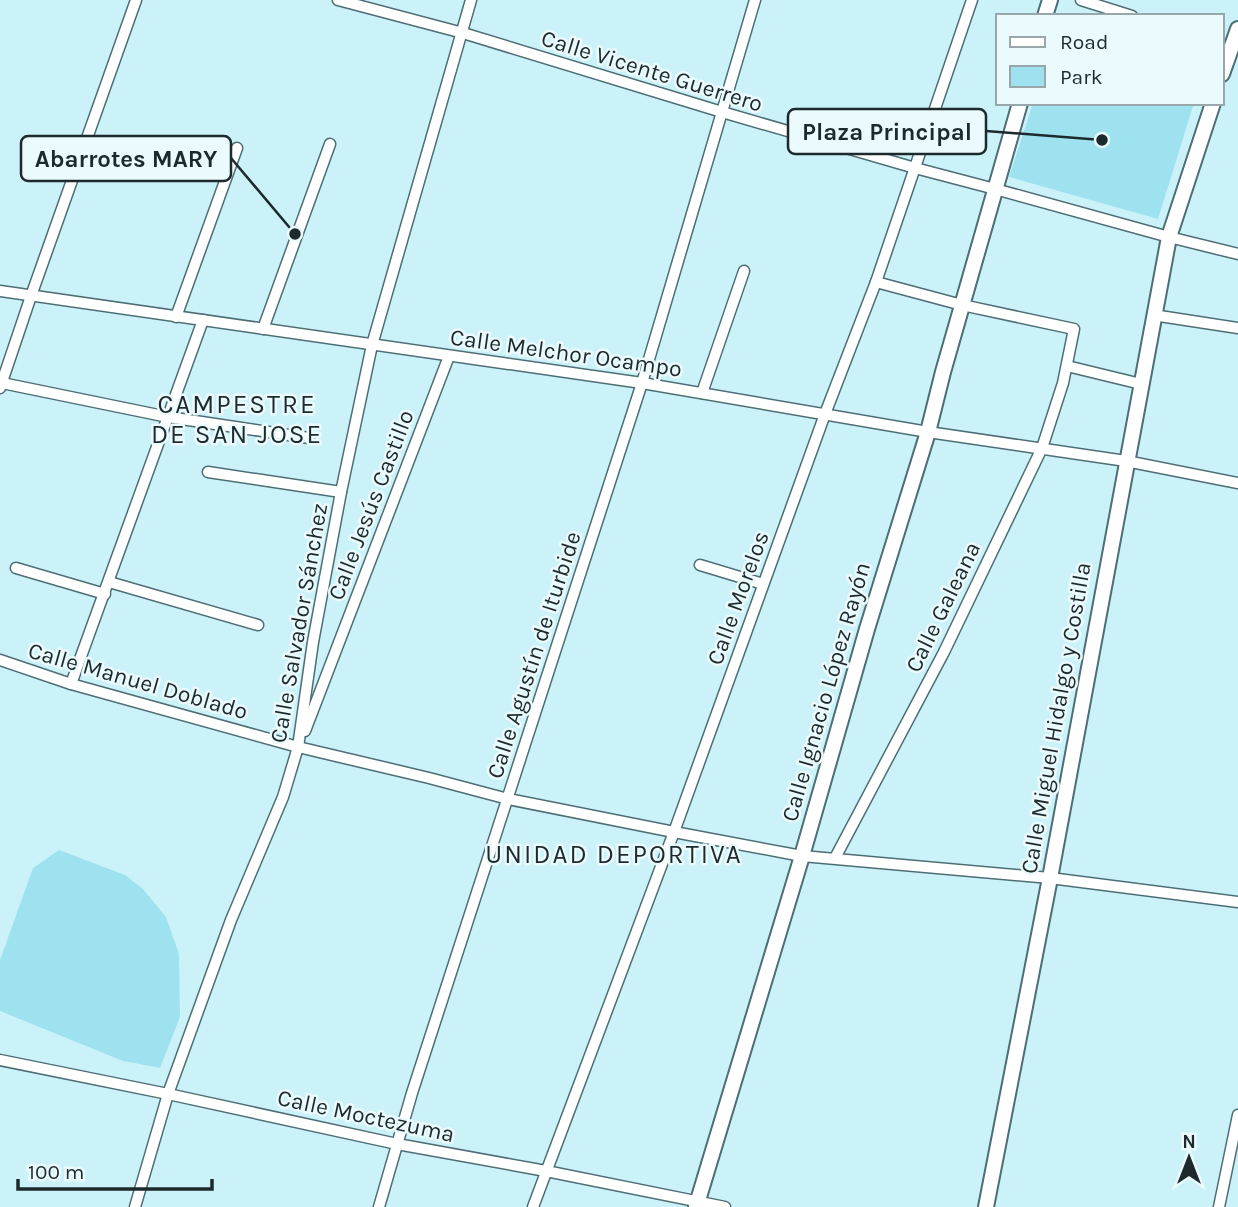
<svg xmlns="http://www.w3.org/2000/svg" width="1238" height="1207" font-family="Karla,sans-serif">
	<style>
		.green { fill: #9fe2ef }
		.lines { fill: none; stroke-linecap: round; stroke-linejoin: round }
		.street-casing { stroke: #4c6e74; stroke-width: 13 }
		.secondary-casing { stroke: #4c6e74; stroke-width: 18 }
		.street { stroke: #fff; stroke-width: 10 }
		.secondary { stroke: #fff; stroke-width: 14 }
		.labels { text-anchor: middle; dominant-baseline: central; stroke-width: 5; stroke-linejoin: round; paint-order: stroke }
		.street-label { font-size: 23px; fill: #1c2a2d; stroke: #ebfafd }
		.quarter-label { font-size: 26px; letter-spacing: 2px; fill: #1c2a2d; stroke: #ebfafd }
		.leader { fill: none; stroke: #1c2a2d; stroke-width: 2.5 }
		.callout-dot { fill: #1c2a2d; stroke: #ebfafd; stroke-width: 2.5 }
		.callout { fill: #ebfafd; stroke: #1c2a2d; stroke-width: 2.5 }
		.callout-label { font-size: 24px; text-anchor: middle; font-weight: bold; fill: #1c2a2d }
	</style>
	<rect width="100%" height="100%" fill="#ccf2f9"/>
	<g class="green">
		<polygon points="1033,103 1194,103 1158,219 1009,177"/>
		<polygon points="59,850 125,875 143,889 166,917 179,954 180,1017 160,1068 123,1061 0,1011 0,960 33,868"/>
	</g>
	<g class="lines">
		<g class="street-casing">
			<g id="street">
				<polyline points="338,0 463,33 722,112 915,168 995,189 1169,237 1238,254"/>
				<polyline points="1081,0 1132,16"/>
				<polyline points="0,291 642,383 928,432 1126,461 1238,483"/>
				<polyline points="1153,315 1238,328"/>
				<polyline points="176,317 237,148"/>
				<polyline points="263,329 330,144"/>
				<polyline points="1067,366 1141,384"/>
				<polyline points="2,383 168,417 309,438"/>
				<polyline points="0,388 31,296 136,0"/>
				<polyline points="702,393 744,271"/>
				<polyline points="208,472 341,492"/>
				<polyline points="700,565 763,584"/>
				<polyline points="16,568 105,594"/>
				<polyline points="109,582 258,625"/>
				<polyline points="0,660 71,684 298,747 429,778 508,799 674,832 802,856 1050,878 1238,902"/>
				<polyline points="71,684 203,320"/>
				<polyline points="305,731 449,356"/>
				<polyline points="835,858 944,652 1042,448 1063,383 1074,329 962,305 876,282"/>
				<polyline points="0,1060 168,1094 397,1144 546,1171 725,1207"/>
				<polyline points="135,1207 168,1094 231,920 283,797 298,747 313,642 341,492 372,345 471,0"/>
				<polyline points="379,1207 412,1093 642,383 755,0"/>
				<polyline points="533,1207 674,832 825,414 876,282 972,0"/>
				<polyline points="1219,1207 1238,1115"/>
			</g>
		</g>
		<g class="secondary-casing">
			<g id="secondary">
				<polyline points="1045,16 1050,0"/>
				<polyline points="1222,74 1238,29"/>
				<polyline points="696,1207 802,856 867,629 928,432 943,372 1020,103"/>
				<polyline points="986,1207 1050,878 1169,237 1213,103"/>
			</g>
		</g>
		<use href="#street" class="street"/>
		<use href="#secondary" class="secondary"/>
	</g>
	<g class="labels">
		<g class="street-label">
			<text transform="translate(652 71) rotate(17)">Calle Vicente Guerrero</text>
			<text transform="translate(566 353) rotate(8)">Calle Melchor Ocampo</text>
			<text transform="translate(371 505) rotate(-69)">Calle Jesús Castillo</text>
			<text transform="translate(738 598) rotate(-70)">Calle Morelos</text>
			<text transform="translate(943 607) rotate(-64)">Calle Galeana</text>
			<text transform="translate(299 623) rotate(-80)">Calle Salvador Sánchez</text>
			<text transform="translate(534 655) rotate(-72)">Calle Agustín de Iturbide</text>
			<text transform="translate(138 681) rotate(16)">Calle Manuel Doblado</text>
			<text transform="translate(826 692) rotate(-74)">Calle Ignacio López Rayón</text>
			<text transform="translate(1056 718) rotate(-80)">Calle Miguel Hidalgo y Costilla</text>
			<text transform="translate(366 1116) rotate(12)">Calle Moctezuma</text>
		</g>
		<g class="quarter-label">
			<text x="237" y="404">CAMPESTRE<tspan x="237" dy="30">DE SAN JOSE</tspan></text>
			<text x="614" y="854">UNIDAD DEPORTIVA</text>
		</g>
	</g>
	<path class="leader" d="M1102 140L986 131M295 234L231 158"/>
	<g class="callout-dot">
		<circle cx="1102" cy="140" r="7"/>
		<circle cx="295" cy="234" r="7"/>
	</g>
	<g class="callout">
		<rect x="788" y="109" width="198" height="45" rx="7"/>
		<rect x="21" y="136" width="210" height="45" rx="7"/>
	</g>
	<g class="callout-label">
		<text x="887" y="140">Plaza Principal</text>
		<text x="126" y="167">Abarrotes MARY</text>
	</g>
	<rect x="996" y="14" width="228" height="91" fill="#ebfafd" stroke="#98a7aa" stroke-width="2"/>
	<rect x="1010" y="37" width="35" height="10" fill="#ffffff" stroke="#98a7aa" stroke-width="2"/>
	<text x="1060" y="49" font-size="21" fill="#1c2a2d">Road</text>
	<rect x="1010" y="66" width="35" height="21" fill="#9fe2ef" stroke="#98a7aa" stroke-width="2"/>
	<text x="1060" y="84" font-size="21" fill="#1c2a2d">Park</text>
	<g transform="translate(1189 1158)" stroke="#ebfafd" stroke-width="5" paint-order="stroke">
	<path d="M0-5L12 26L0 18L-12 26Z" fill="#1c2a2d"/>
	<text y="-10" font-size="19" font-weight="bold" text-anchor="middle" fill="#1c2a2d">N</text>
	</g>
	<path d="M18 1179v10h194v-10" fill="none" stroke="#1c2a2d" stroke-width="3.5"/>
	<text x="28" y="1179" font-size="21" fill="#1c2a2d" stroke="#ebfafd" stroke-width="5" paint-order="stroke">100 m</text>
</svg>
